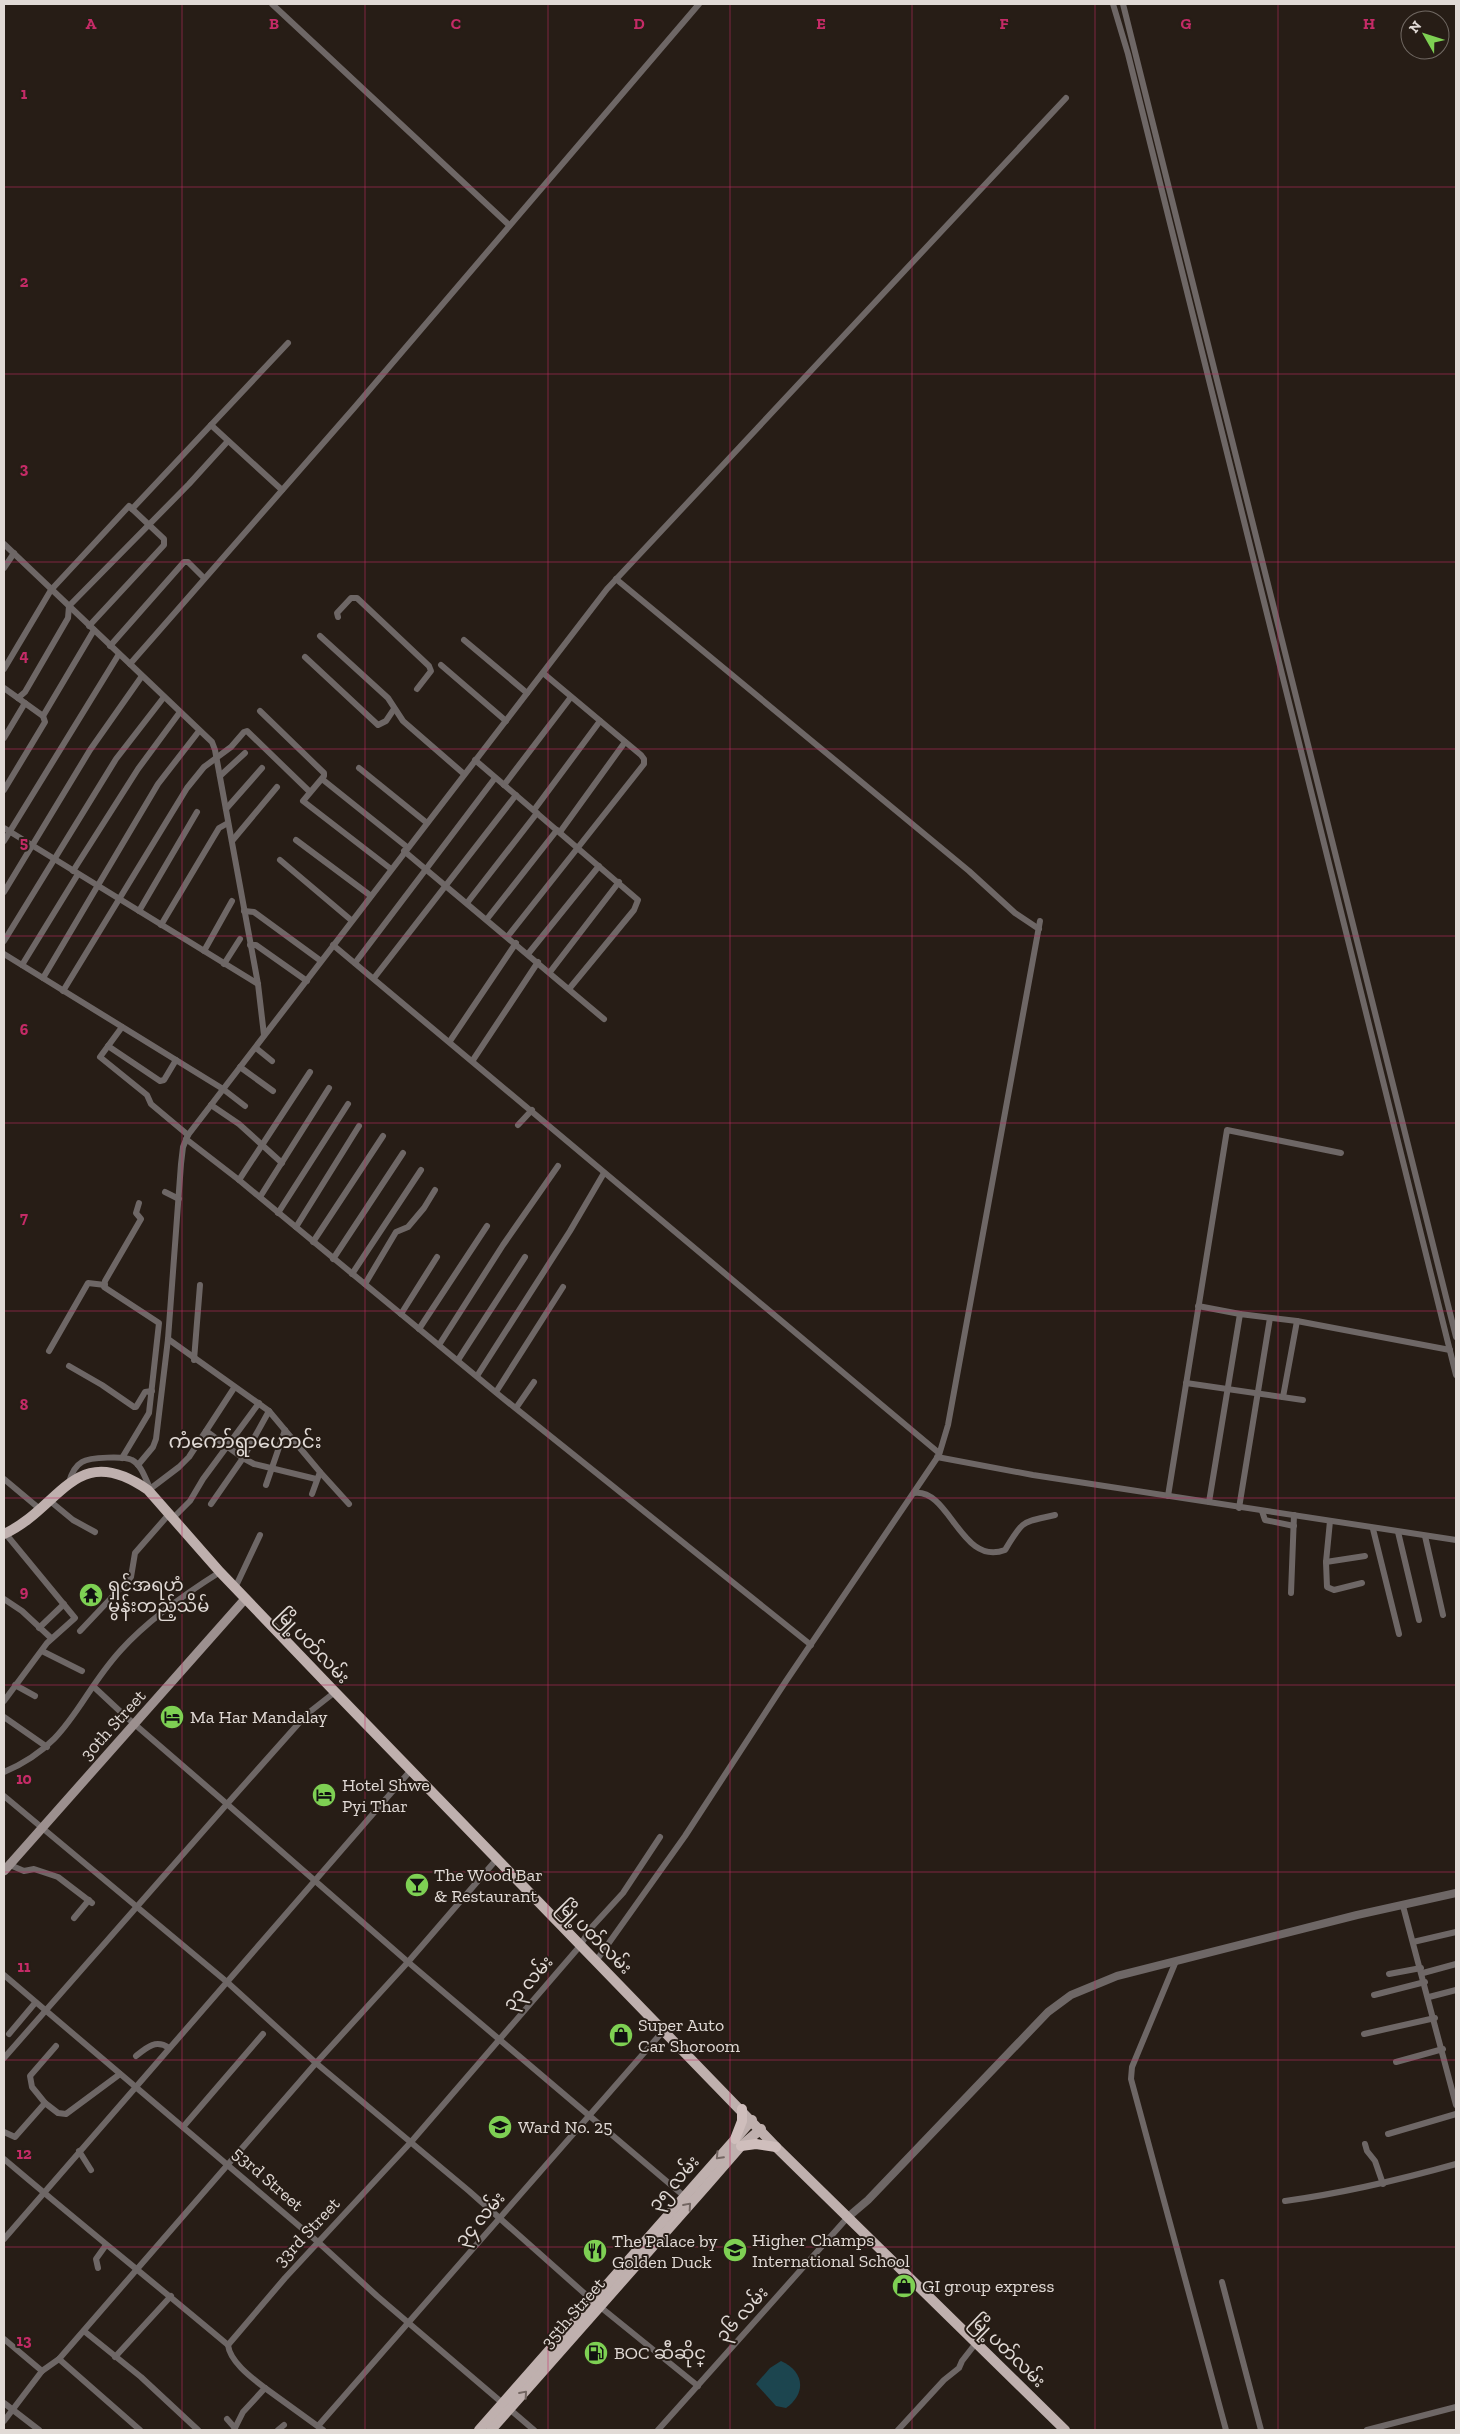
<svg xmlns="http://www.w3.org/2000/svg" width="1460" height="2434" font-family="'Zilla Slab','Noto Sans Myanmar',serif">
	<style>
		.water { fill: #1c454f }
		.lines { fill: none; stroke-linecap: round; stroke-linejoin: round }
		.minor { stroke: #6e6766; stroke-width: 6 }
		.tertiary { stroke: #6e6766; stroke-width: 8 }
		.secondary { stroke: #9c908f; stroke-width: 9 }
		.primary { stroke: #bfb0ae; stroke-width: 10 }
		.trunk { stroke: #cfbebc; stroke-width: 10 }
		.oneway { stroke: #736662 }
		.grid { fill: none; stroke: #c52b67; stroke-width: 1; stroke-opacity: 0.55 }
		.labels { text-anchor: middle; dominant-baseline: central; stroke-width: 4; stroke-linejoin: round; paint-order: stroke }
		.poi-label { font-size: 18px; fill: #e1dad6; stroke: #271d16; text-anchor: start }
		.street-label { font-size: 18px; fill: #e1dad6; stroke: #271d16 }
		.quarter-label { font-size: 20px; fill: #e1dad6; stroke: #271d16 }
		.grid-label { font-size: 16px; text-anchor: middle; font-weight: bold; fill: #c52b67; stroke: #271d16; stroke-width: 4; stroke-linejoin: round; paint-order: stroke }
	</style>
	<rect width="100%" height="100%" fill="#271d16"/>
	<path class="water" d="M781,2361C804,2371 807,2393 786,2408L776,2406L756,2384L770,2368Z"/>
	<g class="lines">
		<g class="minor">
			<polyline points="272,4 509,225"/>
			<polyline points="1113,4 1128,54 1456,1375"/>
			<polyline points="1123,4 1456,1337"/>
			<polyline points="211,425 282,490"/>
			<polyline points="132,509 288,343"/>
			<polyline points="4,544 212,742 215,750 258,984 264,1035"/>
			<polyline points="4,568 14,553"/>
			<polyline points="616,579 969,871 1015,913 1039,929"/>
			<polyline points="338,617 337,613 351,598 357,598 429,666 431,671 417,689"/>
			<polyline points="320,636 388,698 403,721 464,774"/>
			<polyline points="464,640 527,693"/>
			<polyline points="110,646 184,562 188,562 204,578"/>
			<polyline points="305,657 378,725 386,721 394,709"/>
			<polyline points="130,664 354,408 699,4"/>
			<polyline points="441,665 506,721"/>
			<polyline points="4,669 51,590 129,506 164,539 164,545 89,626"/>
			<polyline points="4,688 43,716 45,722 4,790"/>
			<polyline points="18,698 25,692 68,618 69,606 189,484 228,441"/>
			<polyline points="260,711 324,773 324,776 303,801 391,869"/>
			<polyline points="43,716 94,630"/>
			<polyline points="4,738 25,703"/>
			<polyline points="475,760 638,900 634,910 569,989"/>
			<polyline points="359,768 427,823"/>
			<polyline points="220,776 245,753"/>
			<polyline points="322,779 407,847"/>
			<polyline points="504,785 571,697"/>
			<polyline points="226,809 262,768"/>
			<polyline points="534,810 600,721"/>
			<polyline points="4,828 258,984"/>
			<polyline points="560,832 625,742"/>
			<polyline points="296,840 371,896"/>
			<polyline points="4,841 119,654"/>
			<polyline points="232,841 277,787"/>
			<polyline points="404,851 604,1019"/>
			<polyline points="280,860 351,920"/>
			<polyline points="73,871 138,769 180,712"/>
			<polyline points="4,892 90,750 142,676"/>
			<polyline points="467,903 537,813"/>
			<polyline points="139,911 197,812"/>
			<polyline points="244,911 254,912 321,961"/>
			<polyline points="487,919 557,830"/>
			<polyline points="161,925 219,828 228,823"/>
			<polyline points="508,936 644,764 644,759 641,755 543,673"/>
			<polyline points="4,941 116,759 164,697"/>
			<polyline points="250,945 256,945 307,981"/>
			<polyline points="333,945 939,1453"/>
			<polyline points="204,951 232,901"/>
			<polyline points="4,954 223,1089 245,1106"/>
			<polyline points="528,954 599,866"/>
			<polyline points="355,963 495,778"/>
			<polyline points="224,964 240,939"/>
			<polyline points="22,965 78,874"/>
			<polyline points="550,972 619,882"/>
			<polyline points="43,978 158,784 199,731"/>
			<polyline points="374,978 516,795"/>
			<polyline points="63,991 187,788 204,767 231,747 244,732 247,731 310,792"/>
			<polyline points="122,1027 100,1057 147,1095 151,1104 188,1135"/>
			<polyline points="450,1041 516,943"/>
			<polyline points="108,1046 160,1081 164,1080 176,1060"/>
			<polyline points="256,1048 272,1061"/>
			<polyline points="473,1060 538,962"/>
			<polyline points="240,1067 273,1091"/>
			<polyline points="211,1105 239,1124 282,1163"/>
			<polyline points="518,1125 532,1110"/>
			<polyline points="186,1139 239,1180 499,1395 811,1645"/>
			<polyline points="239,1180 310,1072"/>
			<polyline points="165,1192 179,1199"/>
			<polyline points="260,1197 329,1088"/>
			<polyline points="278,1213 348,1104"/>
			<polyline points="296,1227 359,1126"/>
			<polyline points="313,1242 383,1136"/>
			<polyline points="333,1259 403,1153"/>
			<polyline points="352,1274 421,1170"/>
			<polyline points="365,1284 396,1232 408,1227 424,1208 435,1190"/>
			<polyline points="1198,1306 1240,1314"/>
			<polyline points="401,1314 437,1257"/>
			<polyline points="419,1329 487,1226"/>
			<polyline points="168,1339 269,1411"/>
			<polyline points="439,1345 503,1245 558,1166"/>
			<polyline points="49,1351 88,1283 105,1285"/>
			<polyline points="194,1360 200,1285"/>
			<polyline points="458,1360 525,1257"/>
			<polyline points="69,1366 102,1385 134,1407 136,1407 145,1392 152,1391"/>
			<polyline points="477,1376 570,1231 604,1173"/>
			<polyline points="1186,1383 1303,1400"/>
			<polyline points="496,1392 563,1287"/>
			<polyline points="1283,1397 1297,1321"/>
			<polyline points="516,1408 534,1382"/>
			<polyline points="206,1431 243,1458 254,1464 316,1479"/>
			<polyline points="937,1457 1033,1475 1456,1540"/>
			<polyline points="122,1458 149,1413 159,1323 104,1287 105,1281 141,1219 136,1213 139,1203"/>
			<polyline points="138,1465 153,1447 156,1439 168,1339 181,1164 183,1147 188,1135 607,589 1066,98"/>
			<polyline points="320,1472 349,1504"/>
			<polyline points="4,1479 41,1510"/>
			<path d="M69,1482C71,1475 75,1466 82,1462C90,1457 125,1456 132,1460C142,1465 146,1481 151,1490"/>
			<polyline points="266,1485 285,1430"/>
			<polyline points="150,1489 179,1467 189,1457 234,1388"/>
			<path d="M914,1493C950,1488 961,1567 1005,1550C1024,1519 1021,1523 1055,1515"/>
			<polyline points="1168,1496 1227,1130 1341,1153"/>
			<polyline points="50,1501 73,1520 95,1532"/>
			<polyline points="1209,1502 1240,1314 1297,1321 1450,1350"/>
			<polyline points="211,1504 243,1458 269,1411 320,1472 312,1494"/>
			<polyline points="1239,1508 1270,1318"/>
			<polyline points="1262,1511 1265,1520 1294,1526"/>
			<polyline points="174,1517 190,1501 203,1479 259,1403"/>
			<polyline points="1330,1521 1326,1562 1327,1587 1334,1590 1362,1583"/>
			<polyline points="1373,1529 1399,1634"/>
			<polyline points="1398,1532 1419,1620"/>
			<polyline points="1425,1536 1443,1615"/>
			<polyline points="1326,1562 1365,1556"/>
			<polyline points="235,1588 260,1535"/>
			<polyline points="1291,1593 1294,1515"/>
			<polyline points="4,1599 22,1611 51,1638"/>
			<polyline points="39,1628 64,1604"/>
			<polyline points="80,1631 131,1577 135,1553 170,1513"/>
			<polyline points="42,1651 82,1671"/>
			<polyline points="15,1685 35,1696"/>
			<polyline points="335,1692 307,1714 227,1804 408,1962 684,2196"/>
			<polyline points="4,1701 47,1643 75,1618 5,1533"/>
			<polyline points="4,1717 47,1747"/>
			<path d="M4,1772C71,1744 77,1698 121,1650C149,1619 185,1594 220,1572"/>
			<polyline points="4,1796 227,1982 316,2063 408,1962 496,1860"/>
			<polyline points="10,1865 24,1871 34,1869 58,1877 92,1903"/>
			<polyline points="1403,1906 1456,2105"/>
			<polyline points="74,1918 89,1900"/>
			<polyline points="1413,1942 1456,1932"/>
			<polyline points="596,1961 685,1836 786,1681 939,1455 948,1425 1040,921"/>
			<polyline points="1176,1961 1132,2067 1131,2079 1226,2430"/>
			<polyline points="1423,1973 1456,1964"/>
			<polyline points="1389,1974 1421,1968"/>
			<polyline points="4,1975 318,2242 377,2296 534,2430"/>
			<polyline points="1374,1995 1425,1982"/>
			<polyline points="1429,1997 1456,1990"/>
			<polyline points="9,2034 35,2003"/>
			<polyline points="1364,2034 1435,2018"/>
			<path d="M136,2056C147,2047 156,2039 169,2048"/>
			<polyline points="4,2058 227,1804 124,1715 94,1687"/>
			<polyline points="1396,2062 1443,2049"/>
			<polyline points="45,2103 32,2087 30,2076 56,2046"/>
			<polyline points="183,2127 263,2034"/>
			<polyline points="4,2132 15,2137 45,2103 58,2113 66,2114 120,2074"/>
			<polyline points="1388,2134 1456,2114"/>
			<polyline points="1365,2144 1367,2151 1375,2161 1383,2184"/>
			<polyline points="79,2151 91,2170"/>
			<path d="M4,2159C78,2222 153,2282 228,2345C230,2362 252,2378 265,2388L243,2412L234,2430"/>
			<path d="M1285,2201C1344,2193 1399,2180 1456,2164"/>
			<polyline points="4,2239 411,1770"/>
			<polyline points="98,2268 96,2259 106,2245"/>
			<polyline points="1222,2282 1261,2430"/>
			<polyline points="84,2331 141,2377 198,2430"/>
			<polyline points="4,2339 42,2371"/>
			<polyline points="228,2345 285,2278 411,2142 580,1946 590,1929 623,1893 660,1837"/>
			<polyline points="115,2357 171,2296"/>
			<polyline points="59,2359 140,2430"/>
			<polyline points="265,2388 323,2430"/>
			<polyline points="4,2403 39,2430"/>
			<polyline points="227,2419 235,2428"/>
			<polyline points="4,2421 42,2371 59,2359 316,2063 469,2191 593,2301 698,2386"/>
			<polyline points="318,2426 664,2030"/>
			<polyline points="278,2430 284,2425"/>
			<polyline points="658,2430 848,2217"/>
			<polyline points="898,2430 944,2380 959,2368 962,2361 976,2343"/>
			<polyline points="1367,2430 1456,2407"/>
		</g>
		<polyline class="tertiary" points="848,2217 868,2200 1048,2012 1071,1995 1117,1976 1357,1915 1456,1893"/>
		<polyline class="secondary" points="4,1871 245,1599"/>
		<g class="primary">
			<path d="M4,1534C61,1508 75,1439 148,1490L220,1572L335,1692L776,2147L1065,2430"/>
			<polyline points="479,2430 752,2120"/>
			<polyline points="491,2430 708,2184 741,2146 761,2129"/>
		</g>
		<g class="trunk">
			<polyline points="735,2139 742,2121 742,2109"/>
			<polyline points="741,2146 756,2144 776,2147"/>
		</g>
	</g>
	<defs><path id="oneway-chevron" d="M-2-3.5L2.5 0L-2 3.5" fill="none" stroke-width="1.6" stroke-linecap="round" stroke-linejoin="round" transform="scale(1.25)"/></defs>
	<g class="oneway">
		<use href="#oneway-chevron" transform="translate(719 2156) rotate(133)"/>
		<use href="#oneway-chevron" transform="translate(688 2206) rotate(-49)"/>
		<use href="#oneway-chevron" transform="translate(524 2394) rotate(-49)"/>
	</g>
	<path class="grid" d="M182,4V2430M365,4V2430M548,4V2430M730,4V2430M912,4V2430M1095,4V2430M1278,4V2430M4,187H1456M4,374H1456M4,562H1456M4,749H1456M4,936H1456M4,1123H1456M4,1311H1456M4,1498H1456M4,1685H1456M4,1872H1456M4,2060H1456M4,2247H1456"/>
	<defs>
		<g id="temple-disc" transform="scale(1.25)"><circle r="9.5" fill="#7ed053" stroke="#271d16"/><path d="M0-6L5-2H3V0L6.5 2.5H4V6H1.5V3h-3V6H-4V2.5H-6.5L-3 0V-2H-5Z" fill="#111"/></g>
		<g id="hotel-disc" transform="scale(1.25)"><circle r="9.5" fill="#7ed053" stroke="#271d16"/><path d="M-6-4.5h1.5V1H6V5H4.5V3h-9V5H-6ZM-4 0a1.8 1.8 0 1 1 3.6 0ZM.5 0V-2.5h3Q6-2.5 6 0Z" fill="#111"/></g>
		<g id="bar-disc" transform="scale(1.25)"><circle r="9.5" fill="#7ed053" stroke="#271d16"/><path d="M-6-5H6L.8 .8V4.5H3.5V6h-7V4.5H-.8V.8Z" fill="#111"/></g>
		<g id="shop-disc" transform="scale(1.25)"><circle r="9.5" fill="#7ed053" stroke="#271d16"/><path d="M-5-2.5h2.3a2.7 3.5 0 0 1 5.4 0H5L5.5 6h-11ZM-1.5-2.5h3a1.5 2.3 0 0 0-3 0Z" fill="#111"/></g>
		<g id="school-disc" transform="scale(1.25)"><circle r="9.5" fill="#7ed053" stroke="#271d16"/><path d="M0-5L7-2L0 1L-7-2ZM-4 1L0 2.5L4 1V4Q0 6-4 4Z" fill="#111"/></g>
		<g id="restaurant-disc" transform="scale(1.25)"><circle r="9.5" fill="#7ed053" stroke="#271d16"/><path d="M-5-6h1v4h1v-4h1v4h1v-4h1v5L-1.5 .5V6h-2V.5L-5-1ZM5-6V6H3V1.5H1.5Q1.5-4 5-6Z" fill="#111"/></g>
		<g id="fuel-disc" transform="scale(1.25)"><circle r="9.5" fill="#7ed053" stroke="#271d16"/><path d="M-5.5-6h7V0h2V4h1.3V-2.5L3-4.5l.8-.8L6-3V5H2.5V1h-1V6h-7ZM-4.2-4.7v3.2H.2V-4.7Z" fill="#111"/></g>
	</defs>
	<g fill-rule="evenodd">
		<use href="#temple-disc" x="91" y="1595"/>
		<use href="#hotel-disc" x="172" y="1717"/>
		<use href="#hotel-disc" x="324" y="1795"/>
		<use href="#bar-disc" x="417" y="1885"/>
		<use href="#shop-disc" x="621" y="2035"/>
		<use href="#school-disc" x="500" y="2127"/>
		<use href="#school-disc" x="735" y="2250"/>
		<use href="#restaurant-disc" x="595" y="2251"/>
		<use href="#shop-disc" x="904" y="2286"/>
		<use href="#fuel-disc" x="596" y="2353"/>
	</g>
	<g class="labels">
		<g class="poi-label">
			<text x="108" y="1585">ရှင်အရဟံ<tspan x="108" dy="21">မွန်းတည့်သိမ်</tspan></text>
			<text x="190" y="1717">Ma Har Mandalay</text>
			<text x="342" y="1785">Hotel Shwe<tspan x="342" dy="21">Pyi Thar</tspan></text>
			<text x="434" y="1875">The Wood Bar<tspan x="434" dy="21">&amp; Restaurant</tspan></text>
			<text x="638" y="2025">Super Auto<tspan x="638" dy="21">Car Shoroom</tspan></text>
			<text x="518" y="2127">Ward No. 25</text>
			<text x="752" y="2240">Higher Champs<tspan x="752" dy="21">International School</tspan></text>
			<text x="612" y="2241">The Palace by<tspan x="612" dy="21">Golden Duck</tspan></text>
			<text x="922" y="2286">GI group express</text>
			<text x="614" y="2353">BOC ဆီဆိုင္</text>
		</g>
		<g class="street-label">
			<text transform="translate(313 1646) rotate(46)">မြို့ပတ်လမ်း</text>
			<text transform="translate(113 1725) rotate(-48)">30th Street</text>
			<text transform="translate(595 1937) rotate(45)">မြို့ပတ်လမ်း</text>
			<text transform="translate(528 1983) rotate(-49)">၃၃ လမ်း</text>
			<text transform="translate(268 2179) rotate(41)">53rd Street</text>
			<text transform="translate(674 2183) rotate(-49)">၃၅ လမ်း</text>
			<text transform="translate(480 2219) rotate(-49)">၃၄ လမ်း</text>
			<text transform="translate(307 2232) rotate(-47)">33rd Street</text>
			<text transform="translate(573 2313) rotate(-49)">35th Street</text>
			<text transform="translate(742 2314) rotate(-48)">၃၆ လမ်း</text>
			<text transform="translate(1008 2351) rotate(44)">မြို့ပတ်လမ်း</text>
		</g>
		<g class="quarter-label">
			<text x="245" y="1441">ကံကော်ရွာဟောင်း</text>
		</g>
	</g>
	<g class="grid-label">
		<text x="91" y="29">A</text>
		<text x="274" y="29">B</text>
		<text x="456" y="29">C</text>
		<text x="639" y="29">D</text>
		<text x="821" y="29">E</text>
		<text x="1004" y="29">F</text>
		<text x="1186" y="29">G</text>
		<text x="1369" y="29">H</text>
		<text x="24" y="99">1</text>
		<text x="24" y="287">2</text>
		<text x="24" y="474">3</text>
		<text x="24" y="661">4</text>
		<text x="24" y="848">5</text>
		<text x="24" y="1035">6</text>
		<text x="24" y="1223">7</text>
		<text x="24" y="1410">8</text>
		<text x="24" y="1597">9</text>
		<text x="24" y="1784">10</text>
		<text x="24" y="1972">11</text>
		<text x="24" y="2159">12</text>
		<text x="24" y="2346">13</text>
	</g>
	<rect width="1460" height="2434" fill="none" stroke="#e1dad6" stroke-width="10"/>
	<g transform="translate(1425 35) rotate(309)"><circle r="24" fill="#271d16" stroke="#716963"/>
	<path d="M0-4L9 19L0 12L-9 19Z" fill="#7ed053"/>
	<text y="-8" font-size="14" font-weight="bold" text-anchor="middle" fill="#e1dad6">N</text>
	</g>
</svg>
